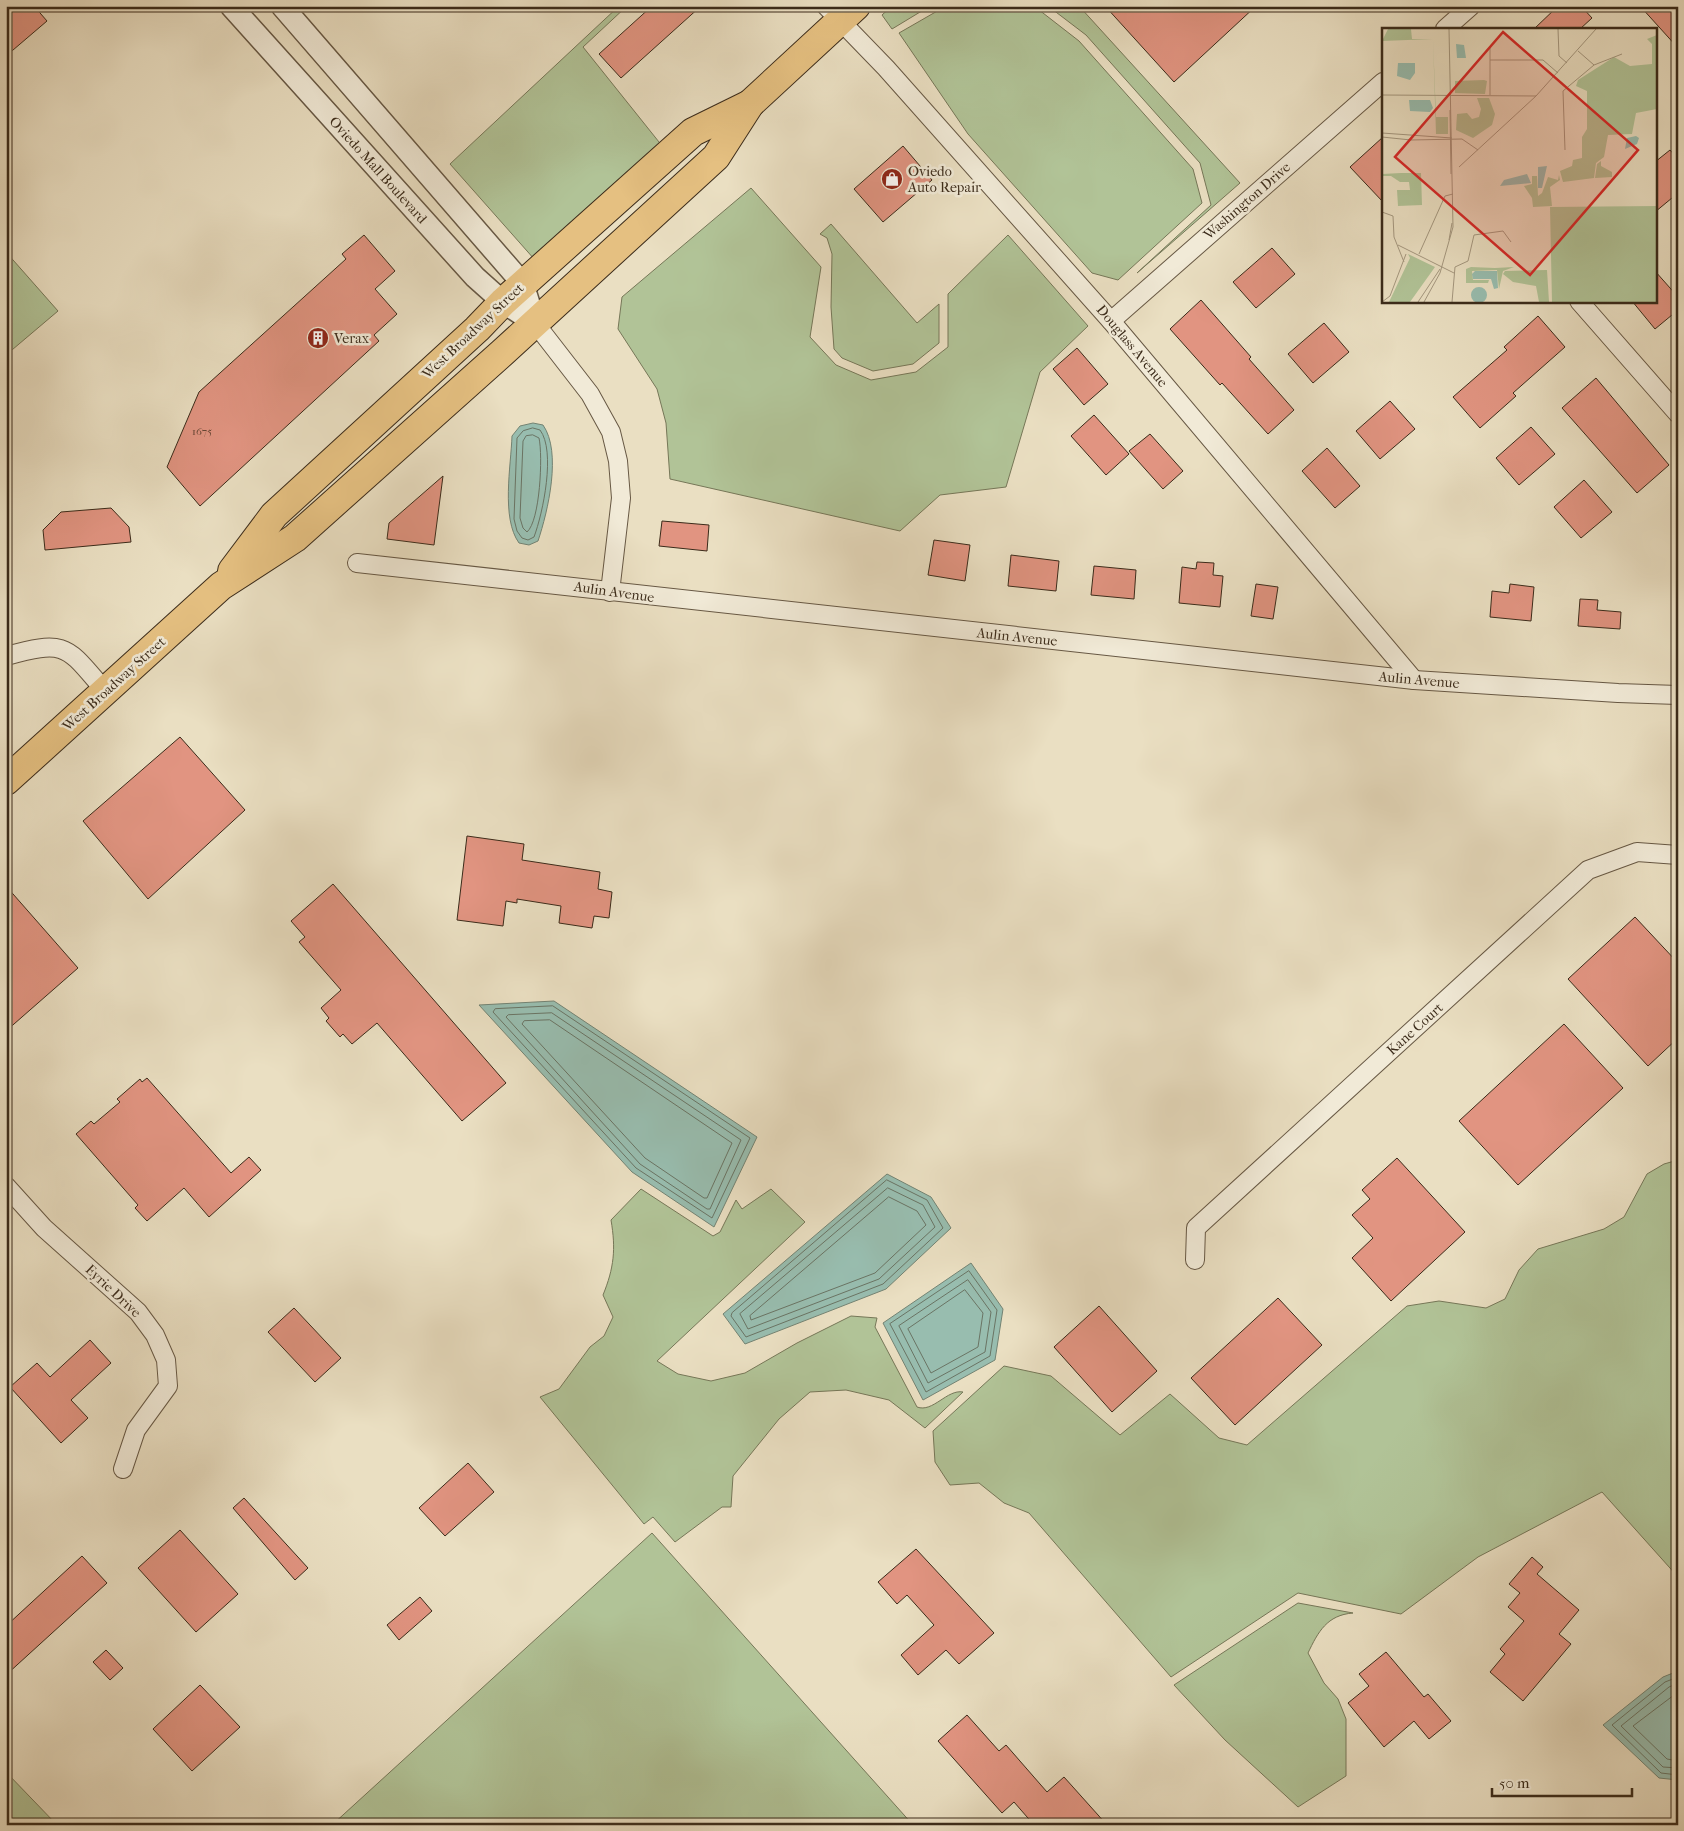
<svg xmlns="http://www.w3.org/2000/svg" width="1684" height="1831" font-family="'IM FELL French Canon',serif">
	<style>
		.green { fill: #b1c397; stroke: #767758 }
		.water { fill: #98bdaf; stroke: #738373 }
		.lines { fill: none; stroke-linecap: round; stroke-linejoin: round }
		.shore { stroke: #6a7464; stroke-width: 1 }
		.building { fill: #e19481; stroke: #3b2b1a }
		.minor-casing { stroke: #675844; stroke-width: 20 }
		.tertiary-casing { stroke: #675844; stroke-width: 24 }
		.primary-casing { stroke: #3b2b1a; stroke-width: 30 }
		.minor { stroke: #f1ead7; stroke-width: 18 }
		.tertiary { stroke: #f1ead7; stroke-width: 21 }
		.primary { stroke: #e5c081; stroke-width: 28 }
		.labels { text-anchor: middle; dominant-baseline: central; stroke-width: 5; stroke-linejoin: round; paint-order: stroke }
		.number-label { font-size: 11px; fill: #644534 }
		.street-label { font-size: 14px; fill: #3b2b1a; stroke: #f1ead7 }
		.poi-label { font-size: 14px; fill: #3b2b1a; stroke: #f1ead7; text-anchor: start }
		.inset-road { fill: none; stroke: #a4977f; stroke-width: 1 }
		.view { fill: #d62828; fill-opacity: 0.15; stroke: #d62828; stroke-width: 2.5 }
		.inset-edge { fill: none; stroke: #3b2b1a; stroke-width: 2.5 }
	</style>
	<rect width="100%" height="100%" fill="#eadfc2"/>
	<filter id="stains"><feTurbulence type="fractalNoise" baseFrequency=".004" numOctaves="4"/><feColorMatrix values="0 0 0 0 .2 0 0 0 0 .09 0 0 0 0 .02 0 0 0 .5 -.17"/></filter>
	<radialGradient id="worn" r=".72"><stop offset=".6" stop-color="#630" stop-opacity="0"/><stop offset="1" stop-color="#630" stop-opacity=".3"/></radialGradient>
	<g class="green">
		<polygon points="619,6 627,6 583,47 663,147 535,260 450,164"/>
		<polygon points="892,6 930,6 892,29 882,15"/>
		<polygon points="946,6 1034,6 1079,41 1193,169 1202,203 1118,280 1092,273 968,134 899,33"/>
		<polygon points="1048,6 1079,6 1240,183 1137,273 1211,205 1200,163 1086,35"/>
		<polygon points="751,188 821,267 810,337 836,365 871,380 916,372 948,347 948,294 1008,235 1088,326 1040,372 1006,487 940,495 900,531 670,479 666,423 657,389 618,329 622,297"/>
		<polygon points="831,224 917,323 939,304 939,343 913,364 873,371 842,358 834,349 831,307 832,254 827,238 820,234"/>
		<polygon points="6,252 58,311 6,355"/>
		<polygon points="1678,1160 1678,1577 1602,1492 1478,1557 1401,1614 1298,1593 1171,1677 1029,1513 1004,1503 979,1483 950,1485 935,1462 933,1431 1004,1366 1051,1376 1120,1435 1170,1394 1219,1438 1247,1445 1407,1306 1439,1301 1486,1308 1505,1299 1519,1270 1538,1249 1604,1229 1624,1217 1647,1174 1664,1164"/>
		<path d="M641,1189L713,1236L720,1232L736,1200L742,1209L771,1189L805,1222L657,1361L678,1374L711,1381L745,1373L797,1343L851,1316L877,1318L875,1327L917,1407C933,1413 947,1389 963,1392L925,1428L889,1400L846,1390L810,1392L779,1419L733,1476L731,1507H722L675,1542L653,1517L644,1524L540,1397L559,1389L590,1347L604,1336L613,1317L603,1295C614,1268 616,1249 611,1220Z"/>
		<polygon points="652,1533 913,1825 332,1825"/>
		<path d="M1298,1603L1353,1613C1327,1615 1318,1632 1308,1653L1324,1683L1338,1699L1346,1719V1776L1298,1807L1225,1740L1174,1685Z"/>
		<polygon points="6,1772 57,1825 6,1825"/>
	</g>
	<g class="water">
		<path d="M533,423L543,425C562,452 548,511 538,541L529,545L519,543C501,518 511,466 512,436L520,426Z"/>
		<polygon points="554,1001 757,1137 714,1227 632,1172 479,1005"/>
		<polygon points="887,1174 931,1197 951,1228 886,1289 745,1344 723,1314"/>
		<polygon points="971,1263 1003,1309 995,1360 923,1400 883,1323"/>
		<polygon points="1678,1671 1678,1780 1659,1778 1603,1725 1663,1677"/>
	</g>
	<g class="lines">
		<g class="shore">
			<path d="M533,428L540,430C556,451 543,513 534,537L528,540L522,538L517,531L514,519L517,438L523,431Z"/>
			<path d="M533,435L539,438C543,456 540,521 527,532L523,528L520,518L523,441L526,436Z"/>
			<polygon points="553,1006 750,1138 712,1218 636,1168 493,1012 495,1009"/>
			<polygon points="552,1013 741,1140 710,1209 707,1209 640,1164 506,1017 508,1015"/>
			<polygon points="550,1020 732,1143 707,1198 704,1198 645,1158 522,1024 524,1021"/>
			<polygon points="887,1180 927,1200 943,1228 883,1284 746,1337 731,1316 732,1313"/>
			<polygon points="888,1188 923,1205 935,1227 879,1279 748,1329 740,1314"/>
			<polygon points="889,1197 917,1211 926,1225 875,1273 751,1320 750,1316"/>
			<polygon points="969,1271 997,1310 990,1356 926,1392 890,1324"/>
			<polygon points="968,1280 991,1312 985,1352 928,1383 899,1326"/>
			<polygon points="965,1290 983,1313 978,1347 931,1373 908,1329"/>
			<polyline points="1678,1677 1665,1682 1612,1725 1661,1773 1678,1775"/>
			<polyline points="1678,1683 1669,1687 1621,1726 1663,1767 1678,1768"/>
			<polyline points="1678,1692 1633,1726 1667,1759 1678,1761"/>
		</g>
	</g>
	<g class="building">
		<polygon points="6,6 34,6 47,21 6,56"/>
		<polygon points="652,6 701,6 621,78 599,54"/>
		<polygon points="1105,6 1256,6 1174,82"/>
		<polygon points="1558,6 1581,6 1592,18 1580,29 1534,29"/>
		<polygon points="1640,6 1678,6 1678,48"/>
		<polygon points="1383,137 1383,202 1350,167"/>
		<polygon points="903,146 932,180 883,222 854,189"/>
		<polygon points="1670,150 1678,159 1678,193 1655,212 1655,162"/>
		<polygon points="364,235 395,271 375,289 397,314 374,335 379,341 200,506 167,467 199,392 346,259 342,254"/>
		<polygon points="1272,248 1295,274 1256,308 1233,282"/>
		<polygon points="1655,271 1678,297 1678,310 1655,329 1632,301 1655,301"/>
		<polygon points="1201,300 1251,357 1249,359 1294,410 1268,434 1222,383 1220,385 1170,329"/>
		<polygon points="1538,316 1565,347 1513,393 1516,396 1480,428 1453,397 1507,350 1504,347"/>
		<polygon points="1324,323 1349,352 1313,383 1288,354"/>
		<polygon points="1077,348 1108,384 1084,405 1053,369"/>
		<polygon points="1596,378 1669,465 1637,493 1562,408"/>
		<polygon points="1390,401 1415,429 1380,459 1356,431"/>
		<polygon points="1094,415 1129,454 1106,475 1071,436"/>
		<polygon points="1531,427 1555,454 1519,485 1496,458"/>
		<polygon points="1150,434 1183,471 1163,489 1129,451"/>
		<polygon points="1327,448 1360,486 1335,508 1302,471"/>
		<polygon points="443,476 434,545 387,539 389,523"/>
		<polygon points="1584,480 1612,512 1581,538 1554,507"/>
		<polygon points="111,508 129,527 131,542 45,550 43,530 61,512"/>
		<polygon points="662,521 709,525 707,551 659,546"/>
		<polygon points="934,540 970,545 965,581 928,575"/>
		<polygon points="1011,555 1059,561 1056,591 1008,586"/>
		<polygon points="1197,562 1214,563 1213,575 1223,576 1220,607 1179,603 1182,567 1196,569"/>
		<polygon points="1094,566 1136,570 1134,599 1091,595"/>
		<polygon points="1256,584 1278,587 1273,619 1251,616"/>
		<polygon points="1510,584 1534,587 1531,621 1490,617 1492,591 1509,593"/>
		<polygon points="1580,599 1598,600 1597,610 1621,612 1620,629 1578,626"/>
		<polygon points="180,737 245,810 148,899 83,821"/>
		<polygon points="467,836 524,844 522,860 600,872 598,889 612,892 609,918 594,916 592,928 559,923 561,906 517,899 517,903 506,901 503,926 457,920"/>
		<polygon points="333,884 506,1083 462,1121 377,1023 352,1044 343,1034 340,1037 326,1021 329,1018 321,1008 341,990 299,942 305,937 291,921"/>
		<polygon points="6,886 78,968 6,1031"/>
		<polygon points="1635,917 1678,963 1678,1038 1648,1066 1568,979"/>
		<polygon points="1564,1024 1623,1088 1518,1185 1459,1121"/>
		<polygon points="147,1078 231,1173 249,1157 261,1170 209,1217 184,1188 147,1221 135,1208 138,1205 76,1134 91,1121 94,1124 120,1102 117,1099 140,1079 142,1082"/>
		<polygon points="1397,1158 1465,1232 1391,1301 1352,1258 1373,1238 1352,1215 1370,1199 1362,1190"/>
		<polygon points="1278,1298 1322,1345 1235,1425 1191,1378"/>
		<polygon points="1099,1306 1157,1371 1112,1412 1054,1347"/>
		<polygon points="294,1308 341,1358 315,1382 268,1332"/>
		<polygon points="90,1340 111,1363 71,1400 88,1418 61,1443 10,1387 37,1363 50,1377"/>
		<polygon points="468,1463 494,1492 445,1536 419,1508"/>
		<polygon points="244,1498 308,1568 295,1580 233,1508"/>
		<polygon points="180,1530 238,1594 196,1632 138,1568"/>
		<polygon points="916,1549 994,1633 959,1664 946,1650 918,1675 901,1655 934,1625 907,1595 897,1604 878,1582"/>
		<polygon points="82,1556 107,1583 6,1675 6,1626"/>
		<polygon points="1532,1557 1543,1567 1537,1574 1579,1610 1559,1634 1571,1644 1523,1701 1490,1672 1505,1654 1500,1649 1524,1621 1508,1607 1520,1593 1509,1584"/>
		<polygon points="420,1597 432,1611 399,1640 387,1625"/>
		<polygon points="106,1650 123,1668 110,1680 93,1662"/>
		<polygon points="1386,1652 1424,1697 1428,1694 1451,1721 1429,1739 1414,1721 1384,1747 1348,1703 1369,1686 1359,1674"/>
		<polygon points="200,1685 240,1727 192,1771 153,1729"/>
		<polygon points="967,1715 999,1751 1006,1745 1047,1792 1064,1777 1107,1825 1034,1825 1014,1802 1002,1813 938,1741"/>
	</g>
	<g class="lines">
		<g class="minor-casing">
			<g id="minor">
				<polyline points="826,6 886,68 1111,321 1414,680"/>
				<polyline points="1445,29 1471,6"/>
				<polyline points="1579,301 1678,414"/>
				<polyline points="1111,321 1383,82"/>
				<polyline points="535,323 590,394 611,432 618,461 621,498 610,592"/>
				<polyline points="357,563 1414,680 1618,693 1678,695"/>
				<path d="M6,656C68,639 66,646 106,692"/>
				<polyline points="6,1186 44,1228 138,1312 155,1335 166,1360 168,1386 136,1430 123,1469"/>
				<polyline points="1195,1260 1196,1228 1588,870 1637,852 1678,855"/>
			</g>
		</g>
		<g class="tertiary-casing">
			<g id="tertiary">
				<polyline points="231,6 475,277 503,302 535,323"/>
				<polyline points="282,6 523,284 535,323"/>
			</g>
		</g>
		<g class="primary-casing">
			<g id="primary">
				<polyline points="232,571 274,515 477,329 503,302 693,132 750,104"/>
				<polyline points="6,781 221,586 295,538 502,353 716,157 750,104 856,6"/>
			</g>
		</g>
		<use href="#minor" class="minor"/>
		<use href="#tertiary" class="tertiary"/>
		<use href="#primary" class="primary"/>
	</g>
	<defs>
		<g id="shop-disc" transform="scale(1.125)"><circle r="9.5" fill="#8f2418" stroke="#f1ead7"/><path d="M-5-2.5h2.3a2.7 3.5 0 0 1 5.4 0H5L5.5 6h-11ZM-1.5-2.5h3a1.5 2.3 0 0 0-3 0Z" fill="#fff"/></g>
		<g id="building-disc" transform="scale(1.125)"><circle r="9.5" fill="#8f2418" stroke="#f1ead7"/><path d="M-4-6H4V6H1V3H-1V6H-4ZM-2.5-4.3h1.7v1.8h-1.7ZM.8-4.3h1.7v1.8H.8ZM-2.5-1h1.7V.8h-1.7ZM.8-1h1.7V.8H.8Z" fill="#fff"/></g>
	</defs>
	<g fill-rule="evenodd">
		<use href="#shop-disc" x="892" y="179"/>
		<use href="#building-disc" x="318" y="338"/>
	</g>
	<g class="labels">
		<g class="number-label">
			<text x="202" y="431">1675</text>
		</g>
		<g class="street-label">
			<text transform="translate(378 170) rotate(48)">Oviedo Mall Boulevard</text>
			<text transform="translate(1247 201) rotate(-41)">Washington Drive</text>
			<text transform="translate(473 331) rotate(-43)">West Broadway Street</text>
			<text transform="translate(1132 346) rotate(50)">Douglass Avenue</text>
			<text transform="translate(614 592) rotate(8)">Aulin Avenue</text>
			<text transform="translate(1017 637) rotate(6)">Aulin Avenue</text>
			<text transform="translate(1419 680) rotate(5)">Aulin Avenue</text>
			<text transform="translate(114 684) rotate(-42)">West Broadway Street</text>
			<text transform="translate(1415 1029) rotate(-42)">Kane Court</text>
			<text transform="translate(113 1291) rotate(43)">Eyrie Drive</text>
		</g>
		<g class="poi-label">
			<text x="908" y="171">Oviedo<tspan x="908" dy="16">Auto Repair</tspan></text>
			<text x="334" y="338">Verax</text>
		</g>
	</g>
	<g transform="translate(1382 28)">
		<rect width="275" height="275" fill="#eadfc2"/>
		<path d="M6,1H29L30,11H51L0,13ZM275,7V81L254,85L250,106L226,107L222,129L214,135L212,150L181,154L178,143L190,138L191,132L200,130V109L205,101V63L194,58L196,52L232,29L248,38L270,36V16L265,11ZM51,11L54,89H66V106H54ZM102,52L105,53L103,66L73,65V53ZM95,70H107L113,86L110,97L91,110L74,102L75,86L85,85L90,91L97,89L99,81ZM219,133V138L230,144V149L213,150L215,136ZM19,145H39L40,177L16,178L15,162H28L27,154H18L9,148H0V146ZM177,147L178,152L168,159L170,178L151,179L150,170L142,158L150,156V148H155L156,168L160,165L166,149L176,152ZM275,178V274H170L168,179ZM26,226L53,239L28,274H7L28,230ZM89,239L113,240L132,239L121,243L117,261L115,242L90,243L91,252H107L106,255H84V241ZM165,242L167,274H157L154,258L131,254L121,246L123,243Z" fill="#b1c397"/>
		<path d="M74,16L82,17L84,30H75ZM16,35H33V45L28,52L15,48ZM27,72H48L51,80L48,84L28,83ZM254,108L257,110L255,116L243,121L245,110ZM165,138L160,160H156V139ZM145,146L149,155L118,158L122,152ZM93,243H115L116,260L112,261L109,251H91L90,246ZM89 267a8 8 0 1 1 16 0a8 8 0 1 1-16 0Z" fill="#98bdaf"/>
		<path class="inset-road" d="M176,1L177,28L185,35M108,20V67M196,23L212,37M108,32H161L176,45M0,67L154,68M68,82L69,146M0,105L70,110M0,109L29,112L80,111L96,122M183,122L181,63L212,37L240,26M77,139L154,68L214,1M0,184L11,188L12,209L22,234M67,212L70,195M16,217L72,245M37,226L63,168L71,166M0,274L8,268L24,226M36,274L58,241M42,274L58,245L71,199L67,1M70,274L73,239L86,233L92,207L121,203L129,214"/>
		<path class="view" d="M121,4L256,122L148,247L13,129Z"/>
		<rect width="275" height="275" class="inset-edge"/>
	</g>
	<rect width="1684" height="1831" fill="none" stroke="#eadfc2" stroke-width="25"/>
	<rect x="8" y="8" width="1669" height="1816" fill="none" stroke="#3b2b1a" stroke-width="2.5"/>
	<rect x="12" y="12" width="1659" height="1806" fill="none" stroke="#3b2b1a"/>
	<path d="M1492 1788v8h140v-8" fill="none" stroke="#3b2b1a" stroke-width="2.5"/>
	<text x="1499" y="1788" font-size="15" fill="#3b2b1a" stroke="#f1ead7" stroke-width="4" paint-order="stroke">50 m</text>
	<rect width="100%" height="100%" filter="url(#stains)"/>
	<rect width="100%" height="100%" fill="url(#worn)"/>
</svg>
